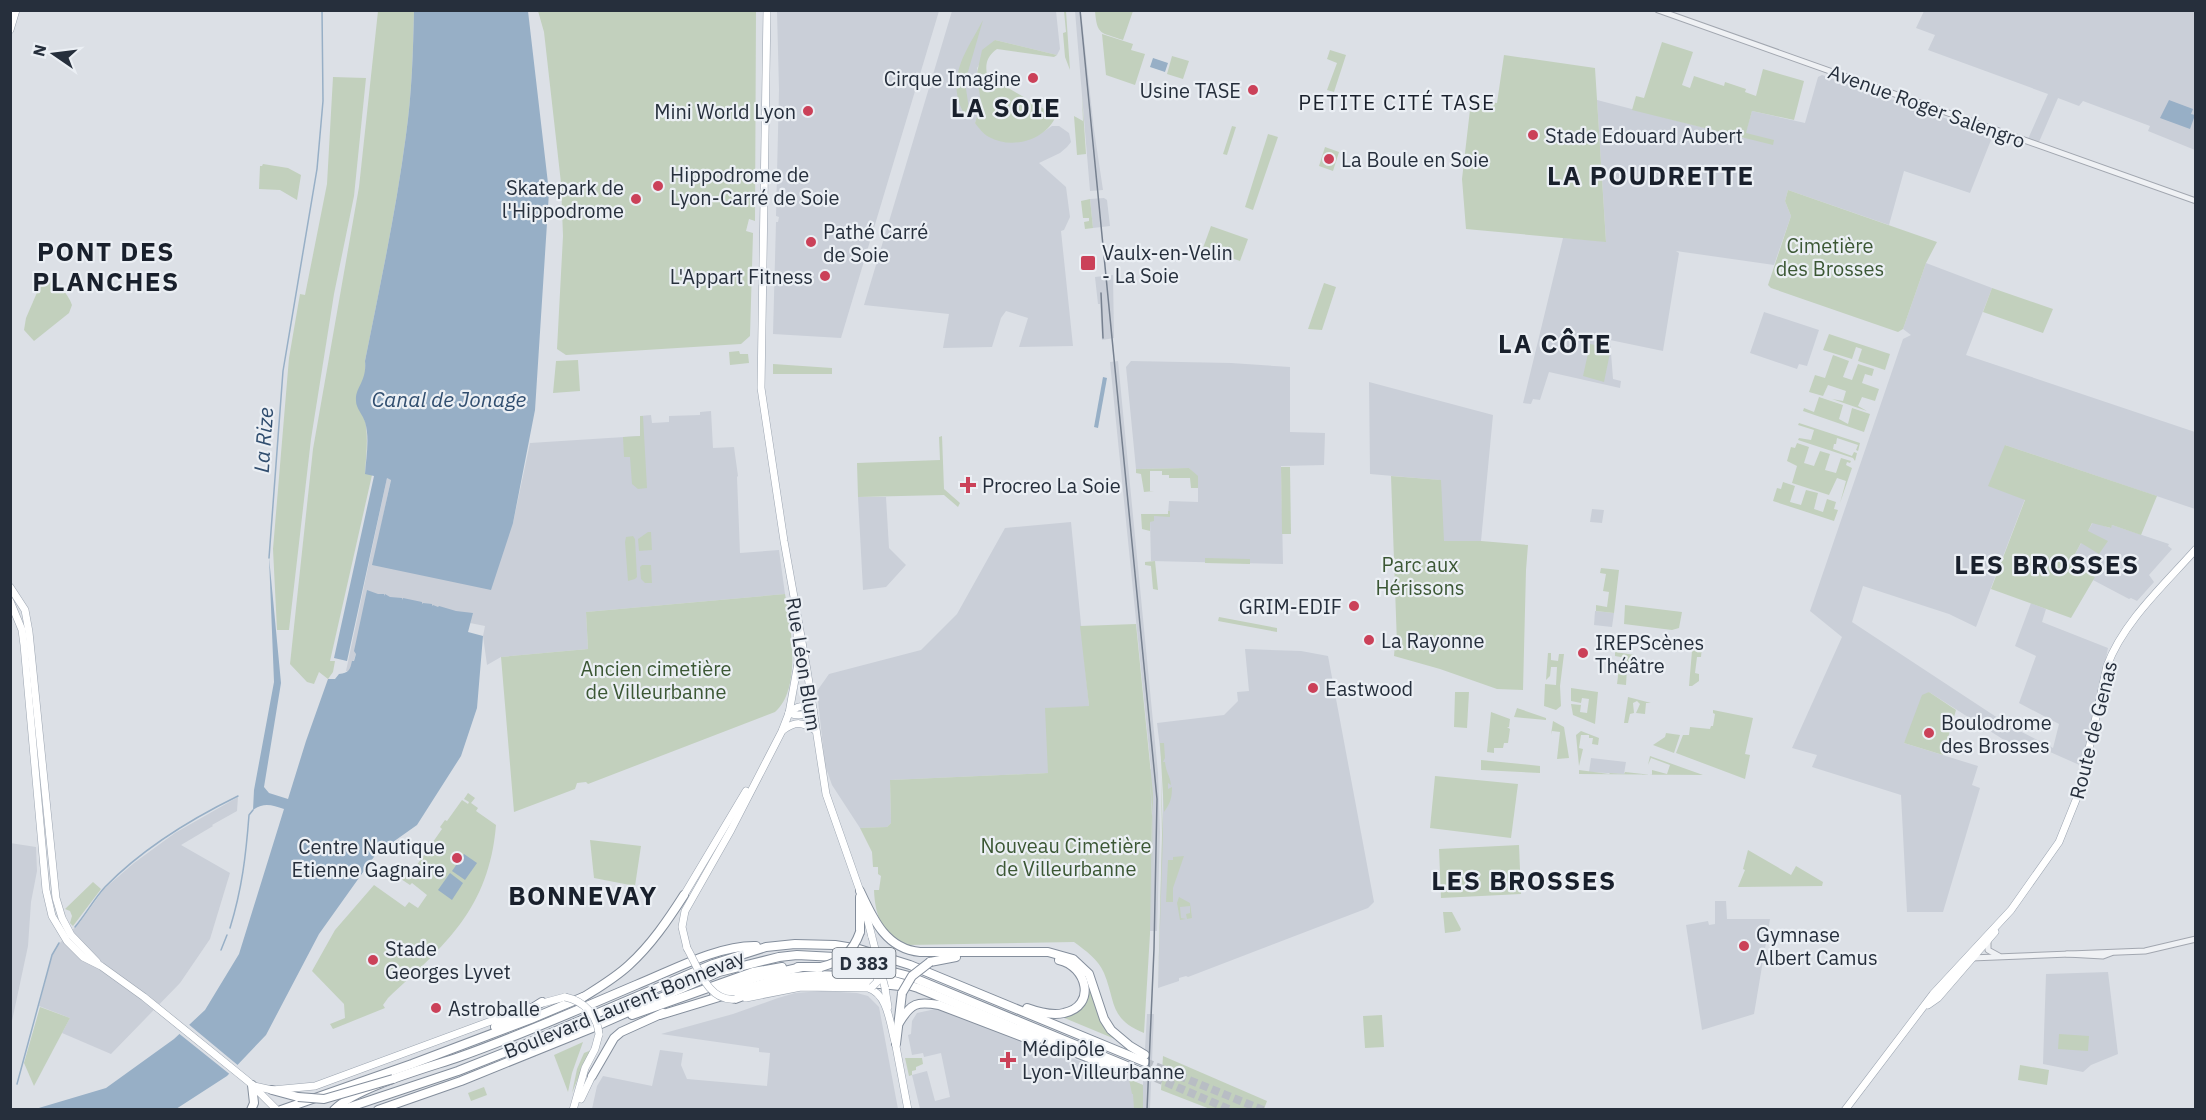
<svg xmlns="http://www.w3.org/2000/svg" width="2206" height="1120" font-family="'IBM Plex Sans',sans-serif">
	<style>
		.built { fill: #cacfd8 }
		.green { fill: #c2d0bd }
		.water { fill: #97afc6 }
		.pier { fill: #dce0e6 }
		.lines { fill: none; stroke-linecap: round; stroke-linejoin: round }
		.stream { stroke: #97afc6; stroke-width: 1.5 }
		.highway-tunnel { stroke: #b8bdc4; stroke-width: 8; stroke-dasharray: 8 4; stroke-linecap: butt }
		.minor-casing { stroke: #a2a7b0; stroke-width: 7 }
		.major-casing { stroke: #9ca5b1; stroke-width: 8 }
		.highway-casing { stroke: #848e9c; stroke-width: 10 }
		.minor { stroke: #eff1f4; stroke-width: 5 }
		.major { stroke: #fff; stroke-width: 7 }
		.highway { stroke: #fff; stroke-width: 8 }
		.tram { stroke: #76808f; stroke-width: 1.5 }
		.major-bridge-casing { stroke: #9ca5b1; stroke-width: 8; stroke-linecap: butt }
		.highway-bridge-casing { stroke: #848e9c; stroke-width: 10; stroke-linecap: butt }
		.major-bridge { stroke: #fff; stroke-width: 7 }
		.highway-bridge { stroke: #fff; stroke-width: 8 }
		.poi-dot { fill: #cb4159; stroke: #ebeff4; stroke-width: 2 }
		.labels { text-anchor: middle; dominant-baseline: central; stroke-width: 4.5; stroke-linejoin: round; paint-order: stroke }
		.shield { fill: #ebeff4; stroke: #616973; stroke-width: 1.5 }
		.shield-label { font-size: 18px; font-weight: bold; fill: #262f3c }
		.poi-label { font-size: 20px; fill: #262f3c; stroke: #ebeff4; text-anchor: start }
		.street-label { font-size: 20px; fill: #262f3c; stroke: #ebeff4 }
		.park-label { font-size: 20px; fill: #3b5734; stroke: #ebeff4 }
		.neighbourhood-label { font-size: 21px; letter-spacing: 1.5px; fill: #19202c; stroke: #ebeff4 }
		.water-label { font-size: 21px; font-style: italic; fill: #314e6f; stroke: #ebeff4 }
		.district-label { font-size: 26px; font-weight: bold; letter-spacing: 1.5px; fill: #19202c; stroke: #ebeff4 }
	</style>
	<rect width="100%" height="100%" fill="#dce0e6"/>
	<g class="built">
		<polygon points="777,11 939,11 841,338 773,334 776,222 778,222 779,217 776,216 779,90"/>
		<polygon points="952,11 1056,11 1060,49 1057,55 995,40 977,68 982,103 975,123 1040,134 1052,126 1059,126 1069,133 1071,142 1067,147 1060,153 1039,163 1066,187 1070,217 1064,230 1061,231 1073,346 1019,347 1028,318 1006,311 1001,318 992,347 943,348 949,314 864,305"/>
		<polygon points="1075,11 1081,11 1094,130 1103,190 1090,191"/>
		<polygon points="1924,11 2195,11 2195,150 2148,131 2150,126 2083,101 2079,106 2058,98 2039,142 2028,139 2048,94 1928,50 1935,35 1916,28"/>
		<polygon points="1822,75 1993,135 1970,193 1904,171 1889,225 1788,190 1785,201 1791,216 1774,265 1676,251 1679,253 1663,351 1610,340 1613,379 1621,381 1620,388 1549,372 1540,400 1533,399 1531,404 1523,403 1563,238 1606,241 1597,100 1744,138 1752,111 1805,123 1818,77"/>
		<polygon points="1104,198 1107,200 1110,226 1093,228 1090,199"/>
		<polygon points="1926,263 1992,288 1966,355 2195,432 2195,509 2005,445 2025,499 1976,627 1949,614 1863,586 1852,622 2010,726 2053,748 2059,724 2019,703 2036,656 2015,646 2031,603 2046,609 2042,622 2108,648 2084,767 2025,741 2021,749 2015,747 1929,692 1904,743 1978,766 1972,785 1980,788 1943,912 1907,912 1901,795 1812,767 1817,755 1792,748 1842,637 1810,611 1903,339 1911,335 1903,329"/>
		<polygon points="1113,275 1114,338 1102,340 1100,304 1098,304 1095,277"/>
		<polygon points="1764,312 1819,330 1807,366 1799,364 1797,369 1750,353"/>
		<polygon points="1118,361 1158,773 1160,832 1157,931 1149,931 1152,816 1149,770 1151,769 1110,362"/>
		<polygon points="1131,361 1231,363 1290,367 1290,432 1325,433 1324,465 1281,466 1283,564 1151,561 1150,521 1153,521 1153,514 1168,514 1169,501 1198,502 1198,477 1189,468 1136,469 1126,367"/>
		<polygon points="1369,382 1493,415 1481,541 1443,541 1440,480 1370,474"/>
		<polygon points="711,411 713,448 734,447 738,476 737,477 740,553 779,550 785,594 586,612 588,649 501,657 487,665 483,636 485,626 470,623 472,613 462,614 422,605 421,602 418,604 402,601 356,654 350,671 346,671 387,478 391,479 373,565 513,523 530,443 640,436 640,416 651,415 652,423 669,422 669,416 700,415 700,412"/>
		<polygon points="858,497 886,497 889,548 906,565 886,587 863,590"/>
		<polygon points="1592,509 1604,510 1602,523 1590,522"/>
		<polygon points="1071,522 1089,706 1048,773 890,780 891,823 887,827 860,828 832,785 825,765 817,691 829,674 921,650 957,614 1005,528"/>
		<polygon points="2093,522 2110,528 2112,525 2169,544 2168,546 2172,549 2149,575 2154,582 2137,601 2131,598 2129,599 2093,580 2094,577 2070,563"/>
		<polygon points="1595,611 1614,613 1612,627 1594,625"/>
		<polygon points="1245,649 1301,651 1328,656 1374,902 1368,908 1188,977 1186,976 1179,978 1179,981 1158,988 1163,810 1163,773 1157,723 1224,715 1238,701 1237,692 1249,691"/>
		<polygon points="1591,758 1626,762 1624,774 1589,772"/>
		<polygon points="238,797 237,811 212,825 213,826 181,845 230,873 210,939 180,983 111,1054 62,1033 70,1018 39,1006 51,958 57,946 80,922 104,889 134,863 175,833"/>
		<polygon points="10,843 36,847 37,871 31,902 28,946 12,1021 10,1020"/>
		<polygon points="1715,901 1726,901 1727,919 1770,919 1754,1014 1702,1030 1686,925 1708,921 1709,925 1715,924"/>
		<polygon points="2108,972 2118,1054 2091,1065 2083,1072 2043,1064 2046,974"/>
		<polygon points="822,991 857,993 868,996 879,1007 898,1109 592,1109 597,1086 603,1076 652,1086 660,1050 683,1053 681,1065 687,1079 767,1086 770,1053 759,1052 759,1048 661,1034 733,1014 778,998 795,993"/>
		<polygon points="940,1008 1143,1085 1147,1014 1154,1014 1150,1109 920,1109 912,1075 927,1071 935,1101 950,1097 941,1053 924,1057 923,1053 912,1055 908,1035 911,1034 912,1021 917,1013"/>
	</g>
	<g class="green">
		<path d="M378,11H414C413,52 412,93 406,135C396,211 380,286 365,361C367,378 360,395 362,413C363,417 366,422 366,426C368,442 366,458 365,473L372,475L330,661H335L333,672L328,679L319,672L314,684L307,682L290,664L313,449L359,187Z"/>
		<polygon points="538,11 756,11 755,221 749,219 746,231 753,233 750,336 741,344 566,355 557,349 563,236 561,183 544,32"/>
		<polygon points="1064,11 1066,11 1070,70 1065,57 1063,33 1066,32"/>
		<path d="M1095,11H1133L1123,40C1101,32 1097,36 1095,11Z"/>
		<path d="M983,20L965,82L969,109L967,119C943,80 965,54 983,20Z"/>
		<polygon points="1102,34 1133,44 1131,50 1145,54 1135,85 1106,75"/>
		<path d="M995,40L1057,55L1054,57L997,49C987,56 985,64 987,75L977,73L982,50Z"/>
		<polygon points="1662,42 1693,52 1682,85 1690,88 1694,76 1724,86 1725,82 1746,89 1745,92 1756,96 1763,69 1804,81 1794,120 1752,111 1746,133 1774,140 1773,145 1632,110 1636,96 1644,98"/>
		<polygon points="1330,50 1346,55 1334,92 1327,90 1337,63 1327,59"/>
		<polygon points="1504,55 1595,68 1606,242 1466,229 1462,179 1471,101 1497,103"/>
		<polygon points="1172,56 1189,61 1183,79 1167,74"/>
		<path d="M988,76L1056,116C1046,140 1012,150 989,137C983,134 979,128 975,123L981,103L977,77L986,79Z"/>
		<polygon points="333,77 366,78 354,196 334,294 311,439 289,630 277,630 273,549 289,358 300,294 305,295 327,184"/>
		<polygon points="1082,95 1086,154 1077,155 1074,116 1083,121"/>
		<polygon points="1232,126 1236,127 1227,155 1223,154"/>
		<polygon points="1268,134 1278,137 1253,210 1245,207"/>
		<polygon points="1325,147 1339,152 1333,171 1319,166"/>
		<polygon points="263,164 288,168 301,175 297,200 280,190 259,189 260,166 262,166"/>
		<polygon points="1788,190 1937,242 1926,263 1903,329 1898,332 1771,288 1768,285 1791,216 1785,201"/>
		<polygon points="1090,199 1093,228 1085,229 1084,222 1089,221 1089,218 1083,218 1081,201"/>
		<polygon points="1211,226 1248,239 1240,261 1203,248"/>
		<path d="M45,274C55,280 68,293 72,305L69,313L34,341L24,330L26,318Z"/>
		<polygon points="1324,283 1336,287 1322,330 1308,329"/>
		<polygon points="1992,288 2053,309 2043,333 1983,312"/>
		<polygon points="1829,334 1890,354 1885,370 1858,361 1862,349 1856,347 1852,359 1823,350"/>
		<polygon points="1590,344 1611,348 1604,382 1583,376"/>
		<polygon points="739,351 740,354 748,354 749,363 730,365 729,352"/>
		<polygon points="1833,355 1849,361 1843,377 1852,380 1858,364 1874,369 1872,376 1865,374 1862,383 1879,389 1875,401 1862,397 1858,406 1867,411 1832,399 1843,401 1846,391 1828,385 1823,396 1809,392 1815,375 1825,378"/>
		<polygon points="578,360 580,391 553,393 556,361"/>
		<polygon points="773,364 832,368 832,374 773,374"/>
		<polygon points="1819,397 1843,405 1839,419 1848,424 1852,408 1870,414 1864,432 1803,411 1804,408 1814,412"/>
		<polygon points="640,416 643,416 647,488 638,489 632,484 630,457 624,457 623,437 640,436"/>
		<polygon points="1799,423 1860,443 1858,451 1856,450 1858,445 1837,438 1836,444 1834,444 1833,449 1852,456 1854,452 1857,453 1855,461 1853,458 1798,440 1799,438 1811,440 1814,430 1798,425"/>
		<polygon points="942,436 944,489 960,503 958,507 944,495 858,497 857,463 940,460 939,437"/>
		<polygon points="1797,443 1809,447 1804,463 1814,466 1820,451 1830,454 1825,470 1836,473 1841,458 1851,461 1850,463 1847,462 1846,465 1852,468 1840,503 1846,481 1837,478 1829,495 1792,483 1797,466 1787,461 1791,447 1795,448"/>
		<polygon points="2005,445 2157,496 2141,535 2112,525 2111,528 2092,523 2088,531 2108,541 2099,554 2081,543 2070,563 2095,577 2071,618 1991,589 2025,500 1988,486"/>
		<polygon points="1281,467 1290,467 1291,534 1282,534"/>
		<polygon points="1189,468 1198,476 1198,488 1191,488 1190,478 1169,478 1169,475 1162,475 1162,471 1150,471 1150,491 1154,491 1144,492 1141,474 1136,473 1136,469"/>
		<polygon points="1391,476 1441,480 1444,541 1481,541 1528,545 1526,570 1523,690 1497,689 1440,669 1394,656 1395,644 1397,644"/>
		<polygon points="1783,482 1795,486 1790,502 1801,505 1806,490 1818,493 1814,509 1823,512 1827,499 1836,502 1834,509 1838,510 1834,521 1773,501 1777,488 1781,489"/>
		<polygon points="1168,511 1170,511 1170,517 1154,516 1154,521 1150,522 1150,531 1142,529 1141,514 1168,514"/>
		<polygon points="648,532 651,532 652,550 639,551 638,539"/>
		<polygon points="633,536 635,539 637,577 635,579 628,581 625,542 626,537"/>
		<polygon points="1205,558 1250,559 1250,564 1205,563"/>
		<polygon points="1155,561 1158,590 1153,589 1151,566 1145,565 1145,562"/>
		<polygon points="642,565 651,565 652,583 645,583 641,579 640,567"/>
		<polygon points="1601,568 1619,570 1614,613 1596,611 1596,605 1607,607 1609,592 1603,591 1606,574 1600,573"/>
		<path d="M785,594C791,627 802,688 775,712L588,784L586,782L577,783L575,789L514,812L501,657L588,649L586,612Z"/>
		<polygon points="1625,605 1682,612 1679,628 1672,630 1624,624"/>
		<polygon points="1219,617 1277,628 1277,632 1218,621"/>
		<path d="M1136,624L1153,794L1151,931L1153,817L1150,778L1152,816L1150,934L1144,1033C1109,1019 1116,1002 1104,973C1098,959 1086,951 1074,942L908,945C882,936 875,915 874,890H879L881,876L878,874V867H873L872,852L860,828L887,827L891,823L890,780L1048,773L1045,708L1089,706L1080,626Z"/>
		<polygon points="1689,645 1702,646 1701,657 1697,657 1695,673 1699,674 1699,681 1692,686 1689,686 1692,651 1688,651"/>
		<polygon points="1615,652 1635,655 1633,665 1618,665 1616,668 1617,663 1625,664 1626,658 1615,656"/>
		<polygon points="1548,653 1551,653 1551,660 1558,661 1559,654 1564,654 1560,686 1561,706 1556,710 1544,706 1545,684 1556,685 1557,667 1551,667 1550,676 1546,680"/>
		<polygon points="1619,668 1627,669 1626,685 1617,684"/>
		<polygon points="1571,688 1598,692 1595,724 1573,715 1571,704 1581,705 1580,712 1587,713 1589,699 1582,698 1581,703 1571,701"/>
		<polygon points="1455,692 1469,692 1467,728 1454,727"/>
		<polygon points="1929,692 1956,710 1943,755 1904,743 1922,695"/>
		<polygon points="1628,697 1651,703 1646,703 1645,714 1636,713 1640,704 1637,701 1633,703 1634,713 1630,714 1628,723 1624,723"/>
		<polygon points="1517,708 1546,718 1546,720 1514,717"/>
		<polygon points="1713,710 1753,718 1745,754 1750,755 1745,779 1676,753 1683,735 1689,735 1690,727 1710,729 1711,726 1713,726 1715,714 1713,713"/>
		<polygon points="1491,712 1510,719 1509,727 1507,727 1510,729 1508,743 1504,743 1503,748 1494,748 1494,753 1487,752"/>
		<polygon points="1553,721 1564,727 1569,758 1557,759 1560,732 1552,731 1551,735"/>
		<polygon points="1581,731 1599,738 1598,745 1592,744 1593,738 1589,738 1589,735 1581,735 1579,748 1583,749 1579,766 1576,735"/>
		<polygon points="1666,733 1680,735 1674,753 1653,745 1665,737"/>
		<path d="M1160,743H1164L1165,758L1163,762H1165C1166,773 1170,775 1171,785L1168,783V789L1172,787C1172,798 1170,804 1164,812Z"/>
		<polygon points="1650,756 1703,775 1579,774 1579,770 1609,774 1610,773 1624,774 1625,772 1652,775 1652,770 1667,774 1670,765 1651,758 1648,765"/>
		<polygon points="1481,760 1540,766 1540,773 1481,770"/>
		<polygon points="1435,776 1518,784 1511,838 1430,828"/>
		<polygon points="1161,777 1163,835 1158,988 1162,835"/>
		<path d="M468,793L475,798L471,803L478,808L476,811L496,825C489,909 445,945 388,998L383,1005L385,1008L333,1029L330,1024L345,1018L344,1004L312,971L335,930L374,885L405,907L409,902L418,908L427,895L412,883L410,885L392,873L399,864L412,872L442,829L440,827L445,820L447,821L462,800L468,804L469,802L464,799Z"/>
		<polygon points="590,840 641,846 635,886 594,878"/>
		<polygon points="1519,845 1521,894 1441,898 1439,849"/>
		<polygon points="1748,850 1791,875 1796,866 1823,882 1822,886 1738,887 1745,870 1743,869"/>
		<polygon points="1184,856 1173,888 1173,902 1166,902 1168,860 1173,860 1173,857"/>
		<polygon points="93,882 101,889 73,926 70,923 72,916 70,911 65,909"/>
		<polygon points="1179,897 1190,903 1192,918 1187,919 1186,914 1190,913 1190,906 1180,907 1181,918 1186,919 1180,920 1177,903"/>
		<polygon points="1443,912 1452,912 1461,929 1460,931 1445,933"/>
		<polygon points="1090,991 1091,992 1115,1039 1062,1017"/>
		<polygon points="40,1007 70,1018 34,1086 24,1063"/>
		<polygon points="1382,1015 1384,1047 1365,1048 1363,1016"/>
		<polygon points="2059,1034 2089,1036 2088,1051 2058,1049"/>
		<polygon points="583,1042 572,1073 568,1092 554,1055"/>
		<polygon points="594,1049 580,1073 572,1093 577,1069 584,1053"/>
		<polygon points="1163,1056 1267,1101 1264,1109 1210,1109 1161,1090"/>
		<polygon points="905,1058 922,1058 923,1064 916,1067 916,1070 912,1071 912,1075 909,1076"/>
		<polygon points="2020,1065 2049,1070 2047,1085 2018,1080"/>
		<polygon points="1129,1079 1143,1085 1143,1109 1134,1109 1133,1094 1132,1094"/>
		<polygon points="484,1087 487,1095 471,1101 468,1093"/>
	</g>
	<g class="water">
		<path d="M414,11H528L549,192L535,410L513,523L491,590L372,565L391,480L387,478L347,661L334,658L374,476L365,474C366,458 370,438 365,422C363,415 356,408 356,401C355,387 367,382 365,361C380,286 396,211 406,135C412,93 413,52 414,11Z"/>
		<polygon points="1153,58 1168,63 1165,72 1150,67"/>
		<polygon points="2169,100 2193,109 2191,114 2195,115 2190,129 2160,118"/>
		<polygon points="1103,377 1107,378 1098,428 1094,427"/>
		<path d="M269,557L281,683L264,787L269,793L288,799L306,741L328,679H335L339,674C349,673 350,670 352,661H354L356,654L354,651L367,590L378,594H384V596L385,594L390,597L402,598V600L403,598L422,602V604L423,603L432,604V606L433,605L438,607L439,606L456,611L473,613L468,632L483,636L477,708L461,756L417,825L376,854L319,934L266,1035L227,1076L176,1109L32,1110L106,1088L174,1039L205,1010L239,954L284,809C272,805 264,802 253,810L254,790L274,682Z"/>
		<polygon points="464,854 477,863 465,880 452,871"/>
		<polygon points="450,873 463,883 452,900 438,890"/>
	</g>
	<polygon class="pier" points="187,1023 240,1067 232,1076 177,1032"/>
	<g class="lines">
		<g class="stream">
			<polyline points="269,558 283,371 317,169 323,101 322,10"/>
			<path d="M75,927C86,914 94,899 105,887C142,849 191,819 238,796"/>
			<path d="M230,928C242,889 246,855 249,815L253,810"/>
			<polyline points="221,950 227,935"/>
			<polyline points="17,1084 52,955 59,943"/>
		</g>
		<g class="highway-tunnel">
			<polyline points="1145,1062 1263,1110"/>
			<polyline points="1144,1073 1231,1110"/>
		</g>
		<g class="minor-casing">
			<g id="minor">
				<polyline points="1658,10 2196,201"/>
				<polyline points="1988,941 1988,950 1999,956"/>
				<polyline points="2067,954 2103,956 2111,953"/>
				<polyline points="1971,958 2145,951 2196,939"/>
			</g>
		</g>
		<g class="major-casing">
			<g id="major">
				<polyline points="767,10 761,388 784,541 807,670 826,794 860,891 872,937"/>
				<polyline points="10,30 16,10"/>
				<polyline points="10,587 25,610 29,632 56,898 62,918 71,935 97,962"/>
				<polyline points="10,601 22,630 24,645 46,890 52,916 67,941 83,957 101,966 144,997 249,1082 277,1110"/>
				<path d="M789,713C797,706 803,704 813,710"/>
				<path d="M789,713C797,716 805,716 813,710"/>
				<path d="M783,730C796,721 802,722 815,730"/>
				<polyline points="684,895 746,791"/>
				<polyline points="687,948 682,927 685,911 731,830 782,731 789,713 798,663 797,635"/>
				<polyline points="885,988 888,1007"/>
				<path d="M746,998L801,987L868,988C888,994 890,1024 895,1042"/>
				<polyline points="539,1004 565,997"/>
				<polyline points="1928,1005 1938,998 1995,932"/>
				<polyline points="895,1041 908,1110"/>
				<polyline points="254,1086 272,1090 315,1086 529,1007"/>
				<polyline points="581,1099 592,1076"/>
				<polyline points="573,1110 585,1068 595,1049 599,1034"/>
				<path d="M1845,1110L1933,994L2011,910L2059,842L2080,790L2107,666C2123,622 2165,584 2196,549"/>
			</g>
		</g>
		<g class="highway-casing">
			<g id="highway">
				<path d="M860,891C873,919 886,949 920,952H1048L1073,959L1089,974L1104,1019L1111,1030L1130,1046L1145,1055"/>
				<polyline points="860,932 860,897"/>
				<polyline points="930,962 956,957"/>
				<polyline points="798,967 821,967"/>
				<polyline points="714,993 758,977 802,967"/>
				<path d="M735,999C751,993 767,987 784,984C821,978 862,982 900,986"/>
				<path d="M579,1000C596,989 614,979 629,965C651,945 668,920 684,895"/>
				<path d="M1027,1008C1038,1012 1052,1016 1064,1013C1097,1006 1087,966 1059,960"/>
				<polyline points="632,1015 753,972 782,967"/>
				<polyline points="660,1015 781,978 817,975 873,977 888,979 918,988 1079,1054 1115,1068 1126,1068"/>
				<path d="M899,1023C911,1003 917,1001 939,1005L1036,1042"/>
				<polyline points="495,1027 515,1019 542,1002"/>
				<polyline points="896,1044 902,993"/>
				<polyline points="592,1076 614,1038 621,1032 663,1013"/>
				<polyline points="272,1090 298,1097"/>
				<polyline points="251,1110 254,1103 252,1085"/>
				<polyline points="281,1110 412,1064 531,1019 583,997"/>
				<path d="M334,1110C356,1087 427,1068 459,1057C519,1036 577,1010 636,985C671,971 718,945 756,946"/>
				<polyline points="341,1110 458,1071 516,1048 713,964 766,947 795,944 835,945 859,949 910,965 1145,1062"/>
				<polyline points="378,1110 461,1081 592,1028 719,972 779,957 797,955 835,957 909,976 1144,1073"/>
			</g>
		</g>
		<use href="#minor" class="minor"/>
		<use href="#major" class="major"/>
		<use href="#highway" class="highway"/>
		<g class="tram">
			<polyline points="1080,10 1157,799 1154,949 1147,1110"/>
			<polyline points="1101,293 1103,338"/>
		</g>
		<g class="major-bridge-casing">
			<g id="major-bridge">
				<polyline points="872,937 885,988"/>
				<path d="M687,948C698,967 708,1002 735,999"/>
				<polyline points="872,987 877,982 879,971"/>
				<path d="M565,997C584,1001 597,1015 599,1034"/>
			</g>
		</g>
		<g class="highway-bridge-casing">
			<g id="highway-bridge">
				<path d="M821,967C841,962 853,952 860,932"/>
				<polyline points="902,993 912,976 930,962"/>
				<polyline points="298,1097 324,1099 393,1079"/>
			</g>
		</g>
		<use href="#major-bridge" class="major-bridge"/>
		<use href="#highway-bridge" class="highway-bridge"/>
	</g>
	<g class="poi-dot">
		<circle cx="1033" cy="78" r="6"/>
		<circle cx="1253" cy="90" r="6"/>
		<circle cx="808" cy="111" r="6"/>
		<circle cx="1533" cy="135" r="6"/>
		<circle cx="1329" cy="159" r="6"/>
		<circle cx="658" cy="186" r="6"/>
		<circle cx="636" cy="199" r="6"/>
		<circle cx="811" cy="242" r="6"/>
		<rect x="1080" y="255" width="16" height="16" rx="3"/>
		<circle cx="825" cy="276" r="6"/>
		<path d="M965 476h6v6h6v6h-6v6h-6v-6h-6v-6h6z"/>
		<circle cx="1354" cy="606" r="6"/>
		<circle cx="1369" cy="640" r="6"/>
		<circle cx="1583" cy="653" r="6"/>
		<circle cx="1313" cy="688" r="6"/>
		<circle cx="1929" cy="733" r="6"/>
		<circle cx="457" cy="858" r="6"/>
		<circle cx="1744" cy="946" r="6"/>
		<circle cx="373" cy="960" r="6"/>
		<circle cx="436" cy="1008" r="6"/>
		<path d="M1005 1051h6v6h6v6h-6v6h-6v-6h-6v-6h6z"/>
	</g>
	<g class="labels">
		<rect class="shield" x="832.5" y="948" width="63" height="30" rx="4.5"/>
		<g class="shield-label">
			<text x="864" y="963">D 383</text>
		</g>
		<g class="poi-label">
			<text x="1021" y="78" text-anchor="end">Cirque Imagine</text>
			<text x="1241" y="90" text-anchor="end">Usine TASE</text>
			<text x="796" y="111" text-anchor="end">Mini World Lyon</text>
			<text x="1545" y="135">Stade Edouard Aubert</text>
			<text x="1341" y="159">La Boule en Soie</text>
			<text x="670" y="174">Hippodrome de<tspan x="670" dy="23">Lyon-Carré de Soie</tspan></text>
			<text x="624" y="187" text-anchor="end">Skatepark de<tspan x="624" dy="23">l'Hippodrome</tspan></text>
			<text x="823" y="231">Pathé Carré<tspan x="823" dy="23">de Soie</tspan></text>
			<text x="1102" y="252">Vaulx-en-Velin<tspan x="1102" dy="23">- La Soie</tspan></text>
			<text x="813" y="276" text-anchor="end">L'Appart Fitness</text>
			<text x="982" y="485">Procreo La Soie</text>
			<text x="1342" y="606" text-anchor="end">GRIM-EDIF</text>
			<text x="1381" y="640">La Rayonne</text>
			<text x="1595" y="642">IREPScènes<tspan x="1595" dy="23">Théâtre</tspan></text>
			<text x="1325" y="688">Eastwood</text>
			<text x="1941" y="722">Boulodrome<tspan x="1941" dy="23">des Brosses</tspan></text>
			<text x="445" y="846" text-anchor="end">Centre Nautique<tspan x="445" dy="23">Etienne Gagnaire</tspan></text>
			<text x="1756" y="934">Gymnase<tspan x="1756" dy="23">Albert Camus</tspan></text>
			<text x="385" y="948">Stade<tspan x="385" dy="23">Georges Lyvet</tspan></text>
			<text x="448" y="1008">Astroballe</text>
			<text x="1022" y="1048">Médipôle<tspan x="1022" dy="23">Lyon-Villeurbanne</tspan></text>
		</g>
		<g class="street-label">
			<text transform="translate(1927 106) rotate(20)">Avenue Roger Salengro</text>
			<text transform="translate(804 664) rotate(81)">Rue Léon Blum</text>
			<text transform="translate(2093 730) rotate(-76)">Route de Genas</text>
			<text transform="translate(624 1004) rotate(-22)">Boulevard Laurent Bonnevay</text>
		</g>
		<g class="park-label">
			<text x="1830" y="245">Cimetière<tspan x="1830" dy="23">des Brosses</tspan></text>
			<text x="1420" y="564">Parc aux<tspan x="1420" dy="23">Hérissons</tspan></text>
			<text x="656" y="668">Ancien cimetière<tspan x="656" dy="23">de Villeurbanne</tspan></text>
			<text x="1066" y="845">Nouveau Cimetière<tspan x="1066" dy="23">de Villeurbanne</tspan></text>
		</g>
		<g class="neighbourhood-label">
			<text x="1397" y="102">PETITE CITÉ TASE</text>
		</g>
		<g class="water-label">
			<text x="449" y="399">Canal de Jonage</text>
			<text transform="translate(263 440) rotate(-86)">La Rize</text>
		</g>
		<g class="district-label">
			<text x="1006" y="107">LA SOIE</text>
			<text x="1651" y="175">LA POUDRETTE</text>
			<text x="106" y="251">PONT DES<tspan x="106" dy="30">PLANCHES</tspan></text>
			<text x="1555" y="343">LA CÔTE</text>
			<text x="2047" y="564">LES BROSSES</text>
			<text x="1524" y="880">LES BROSSES</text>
			<text x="583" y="895">BONNEVAY</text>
		</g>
	</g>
	<rect width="2206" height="1120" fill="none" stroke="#262f3c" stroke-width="24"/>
	<g transform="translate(54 54) rotate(284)" stroke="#ebeff4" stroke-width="4.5" paint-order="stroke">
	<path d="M0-4.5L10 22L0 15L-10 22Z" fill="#262f3c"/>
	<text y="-9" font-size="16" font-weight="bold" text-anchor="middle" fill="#262f3c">N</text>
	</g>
</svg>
